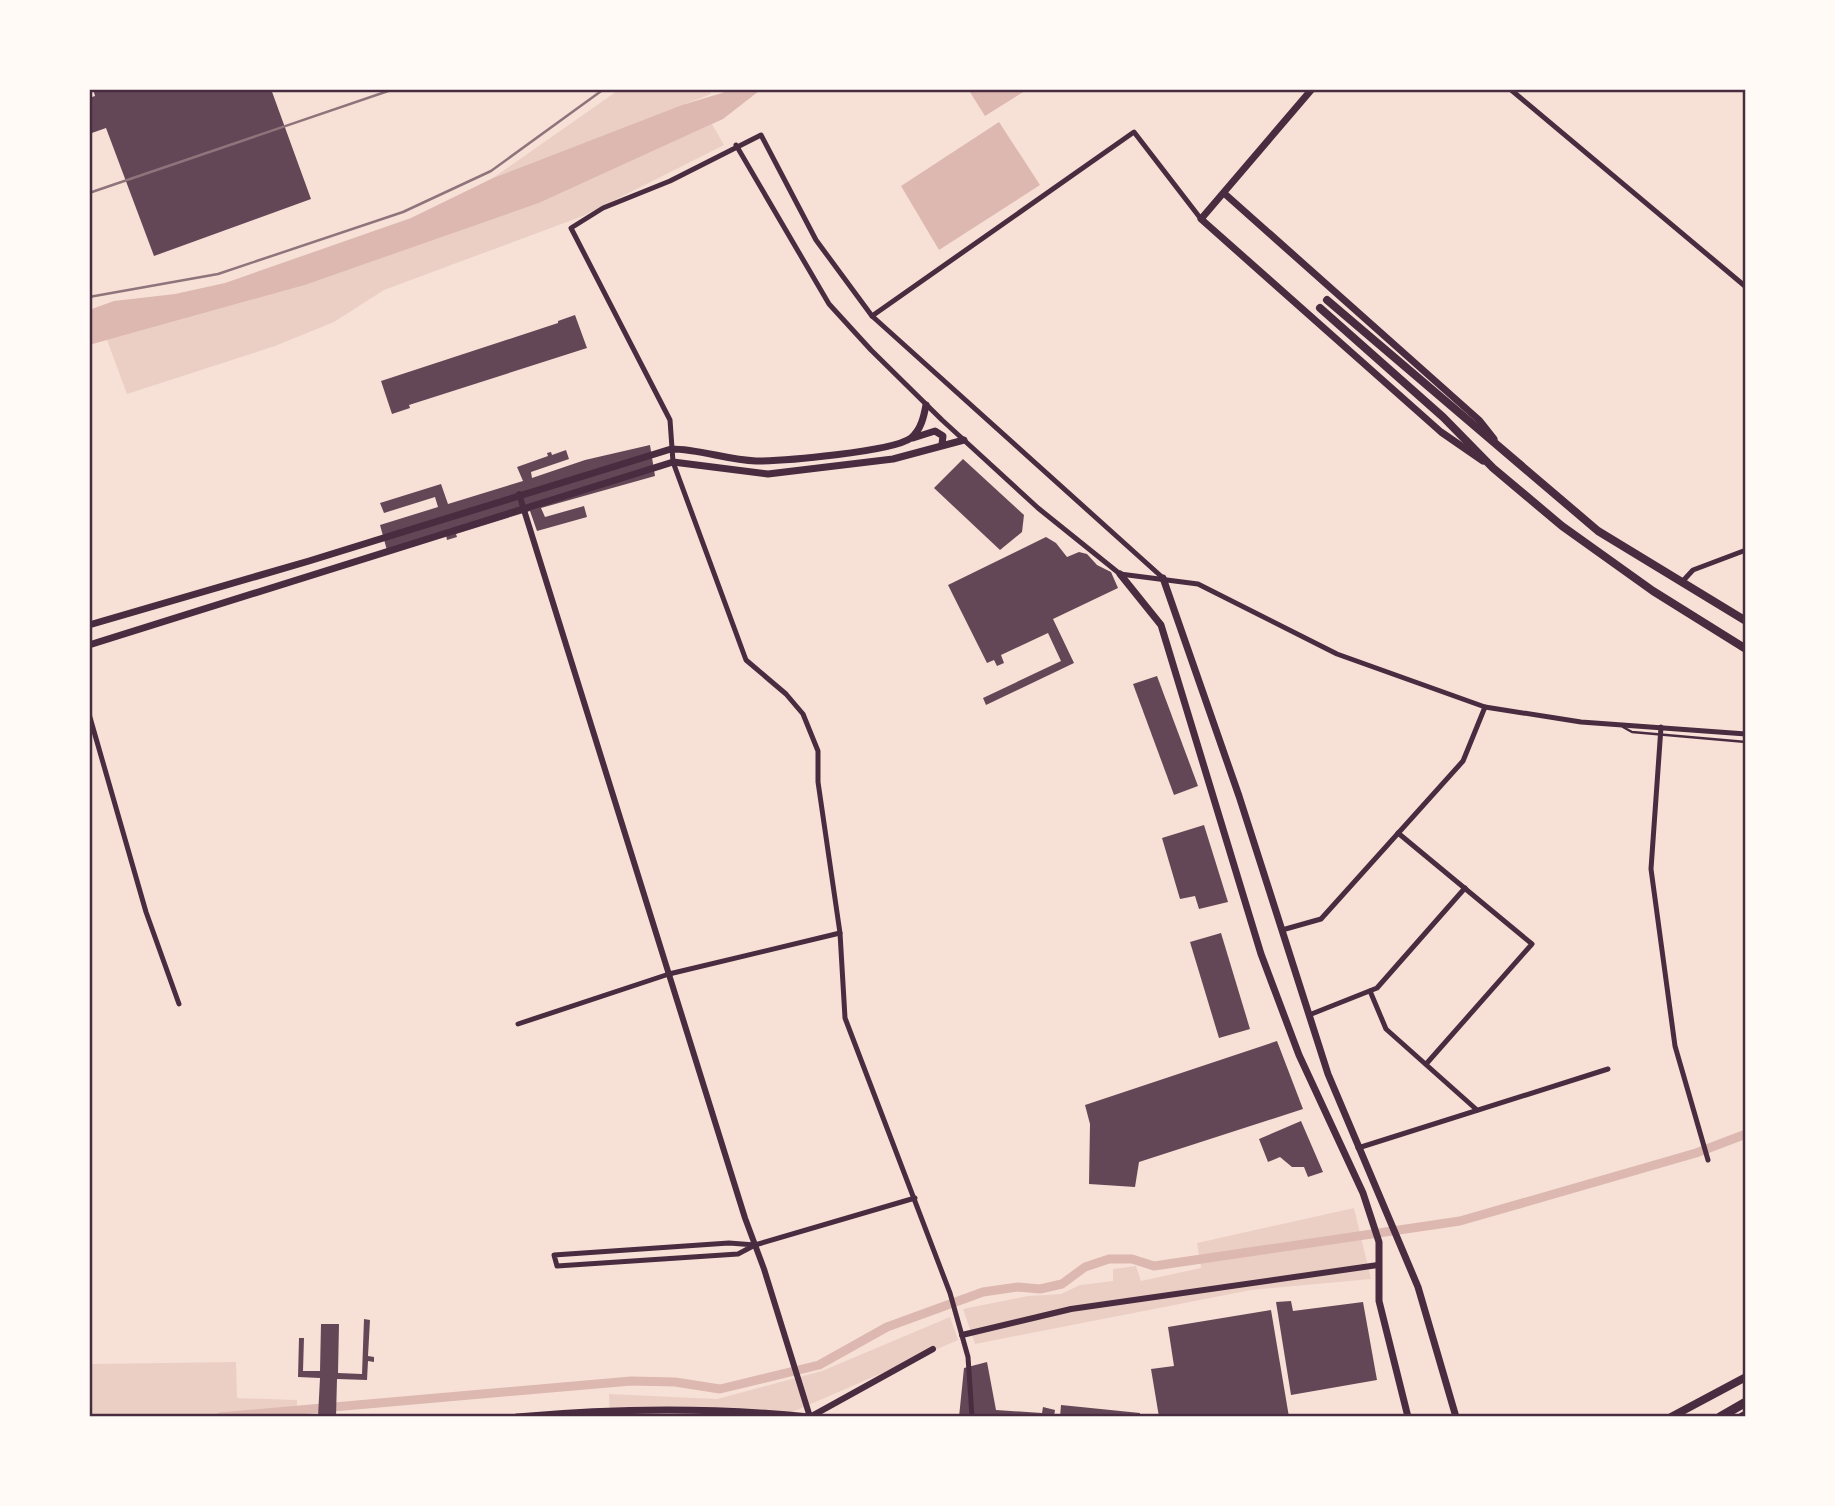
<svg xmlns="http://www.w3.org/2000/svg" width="1835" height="1506" font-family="'Exo 2',sans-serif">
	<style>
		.green { fill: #ebcfc5 }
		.water { fill: #dcb8b0 }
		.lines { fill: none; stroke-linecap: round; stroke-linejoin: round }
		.canal { stroke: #dcb8b0; stroke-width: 9 }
		.building { fill: #644757 }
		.service { stroke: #4a2c40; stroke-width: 2.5 }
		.minor { stroke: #4a2c40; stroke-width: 5 }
		.tertiary { stroke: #4a2c40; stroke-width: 6 }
		.secondary { stroke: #4a2c40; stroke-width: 7 }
		.primary { stroke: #4a2c40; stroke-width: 8 }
		.trunk { stroke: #4a2c40; stroke-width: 9 }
		.rail { stroke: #8f747c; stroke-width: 2.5 }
		.neatline { fill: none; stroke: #4a2c40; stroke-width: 2.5 }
	</style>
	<rect width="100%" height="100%" fill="#f7e1d7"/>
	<g class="green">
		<polygon points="620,89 709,89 711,94 493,178"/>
		<polygon points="712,124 724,145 583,216 384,290 334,322 275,346 127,394 107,340 305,285 539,203"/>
		<polygon points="1354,1208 1371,1279 1251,1290 975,1344 963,1309 1028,1296 1061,1294 1080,1285 1113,1281 1113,1269 1136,1266 1141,1281 1201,1268 1197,1243"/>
		<polygon points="950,1317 958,1340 781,1417 610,1417 609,1394 717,1399 822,1371"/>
		<polygon points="236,1362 237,1398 297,1400 297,1417 89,1417 89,1364"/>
	</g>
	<g class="water">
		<polygon points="735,89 771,89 759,91 723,119 539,203 305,285 89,345 89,310 114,301 175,294 225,283 411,218 493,178 682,105"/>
		<polygon points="968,89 1028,89 985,116"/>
		<polygon points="999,122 1040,185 939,250 901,186"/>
	</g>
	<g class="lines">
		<polyline class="canal" points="220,1417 631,1381 675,1382 720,1389 819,1365 887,1327 983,1292 1018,1287 1040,1289 1062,1284 1085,1267 1109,1259 1132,1259 1154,1266 1460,1221 1696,1153 1746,1134"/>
	</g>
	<g class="building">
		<polygon points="93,89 271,89 311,199 154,256 106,128 89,134 89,98 95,96"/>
		<polygon points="575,315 587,348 409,405 410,408 392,414 381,381 558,323 558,321"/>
		<polygon points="650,445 655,476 541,508 545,517 584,506 587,517 537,531 530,511 456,534 457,537 447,540 446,535 388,554 380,525 438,507 435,497 384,513 380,503 441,484 448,504 523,481 517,467 548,456 547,453 551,452 552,455 566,450 569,459 531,472 532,478 585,460"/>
		<polygon points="963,459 1024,515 1022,532 1000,550 934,488"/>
		<polygon points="1046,537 1056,543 1067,557 1079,552 1087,554 1097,565 1111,572 1118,588 1053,619 1074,663 986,705 983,698 1061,661 1048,633 1001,655 1004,663 997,666 994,660 987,663 948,585"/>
		<polygon points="1157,676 1198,786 1174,795 1133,684"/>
		<polygon points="1204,825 1228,902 1199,909 1195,896 1180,899 1162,838"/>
		<polygon points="1221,933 1250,1029 1219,1038 1190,942"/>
		<polygon points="1277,1041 1303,1109 1139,1162 1135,1187 1089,1184 1090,1124 1085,1105"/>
		<polygon points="1301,1121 1323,1172 1308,1177 1304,1167 1292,1167 1280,1157 1268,1162 1259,1139"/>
		<polygon points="1291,1301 1293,1311 1363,1302 1377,1380 1291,1395 1276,1302"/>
		<polygon points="1271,1310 1289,1417 1159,1417 1151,1369 1174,1366 1168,1327"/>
		<polygon points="364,1319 370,1320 368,1356 374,1357 374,1362 368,1361 367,1380 337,1379 336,1417 318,1417 320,1378 298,1377 299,1338 304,1338 303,1371 320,1371 321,1324 339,1324 338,1373 362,1374"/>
		<polygon points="987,1362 996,1410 1042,1413 1043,1407 1055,1410 1054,1417 959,1417 964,1368"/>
		<polygon points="1061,1405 1140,1413 1140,1417 1060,1417"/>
	</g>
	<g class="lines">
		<polyline class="service" points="1623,727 1632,732 1746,742"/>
		<g class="minor">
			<polyline points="1510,89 1746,287"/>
			<polyline points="736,145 829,304 871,350 942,420 1038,508 1120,574 1198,584 1337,654 1485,707 1581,722 1746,734"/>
			<polyline points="872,316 1134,132 1201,219"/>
			<polyline points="1681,583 1693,570 1746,550"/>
			<polyline points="89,714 146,912 179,1004"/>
			<polyline points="1661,727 1651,869 1675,1046 1708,1160"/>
			<polyline points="1398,833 1532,944 1427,1063"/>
			<polyline points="1282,930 1321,919 1463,761 1485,707"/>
			<polyline points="1370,991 1386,1029 1477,1110"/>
			<polyline points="1309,1015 1377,988 1465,888"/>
			<polyline points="518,1024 669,974 840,933"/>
			<polyline points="1358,1148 1608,1069"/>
			<polyline points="755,1245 729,1243 554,1255 557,1266 738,1254 755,1245 915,1198"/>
			<polyline points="972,1417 968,1357 950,1293 845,1018 840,933 818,782 818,751 803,714 786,694 746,660 673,462 670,420 571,228 603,208 670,181 761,135 816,240 872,316 1163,578"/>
		</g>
		<g class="tertiary">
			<polyline points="519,494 745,1218 764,1269 810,1417"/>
			<polyline points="962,1335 1071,1309 1378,1265"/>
			<polyline points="810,1417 933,1349"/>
		</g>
		<g class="secondary">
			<polyline points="1312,89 1201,219 1441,432 1483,461"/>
			<polyline points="1225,194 1479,420 1494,439"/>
			<polyline points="913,438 935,431 943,436 942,444"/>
			<polyline points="1120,574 1161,625 1261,954 1299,1055 1363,1193 1379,1242 1379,1301 1408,1417"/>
			<polyline points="1163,578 1239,796 1328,1074 1418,1287 1456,1417"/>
			<path d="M89,625L309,561L671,449C700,449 727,460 756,461C782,461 892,452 911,438C921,430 924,416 926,405"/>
			<polyline points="89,645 673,462 768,474 893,459 964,440"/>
			<path d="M517,1417C615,1408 711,1407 809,1417"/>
		</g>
		<g class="primary">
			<polyline points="1327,300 1598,531 1746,621"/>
			<polyline points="1320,308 1443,417 1493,468 1562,526 1653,591 1746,649"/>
			<polyline points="1671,1417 1746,1377"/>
		</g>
		<g class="trunk">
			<polyline points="1720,1417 1746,1402"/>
			<polyline points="1742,1417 1746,1415"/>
		</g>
		<g class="rail">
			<polyline points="89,193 394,89"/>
			<polyline points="89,297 218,274 403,212 491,171 604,89"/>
		</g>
	</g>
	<rect width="1835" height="1506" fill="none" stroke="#fffaf5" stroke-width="182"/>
	<rect x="91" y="91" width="1653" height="1324" class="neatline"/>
</svg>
